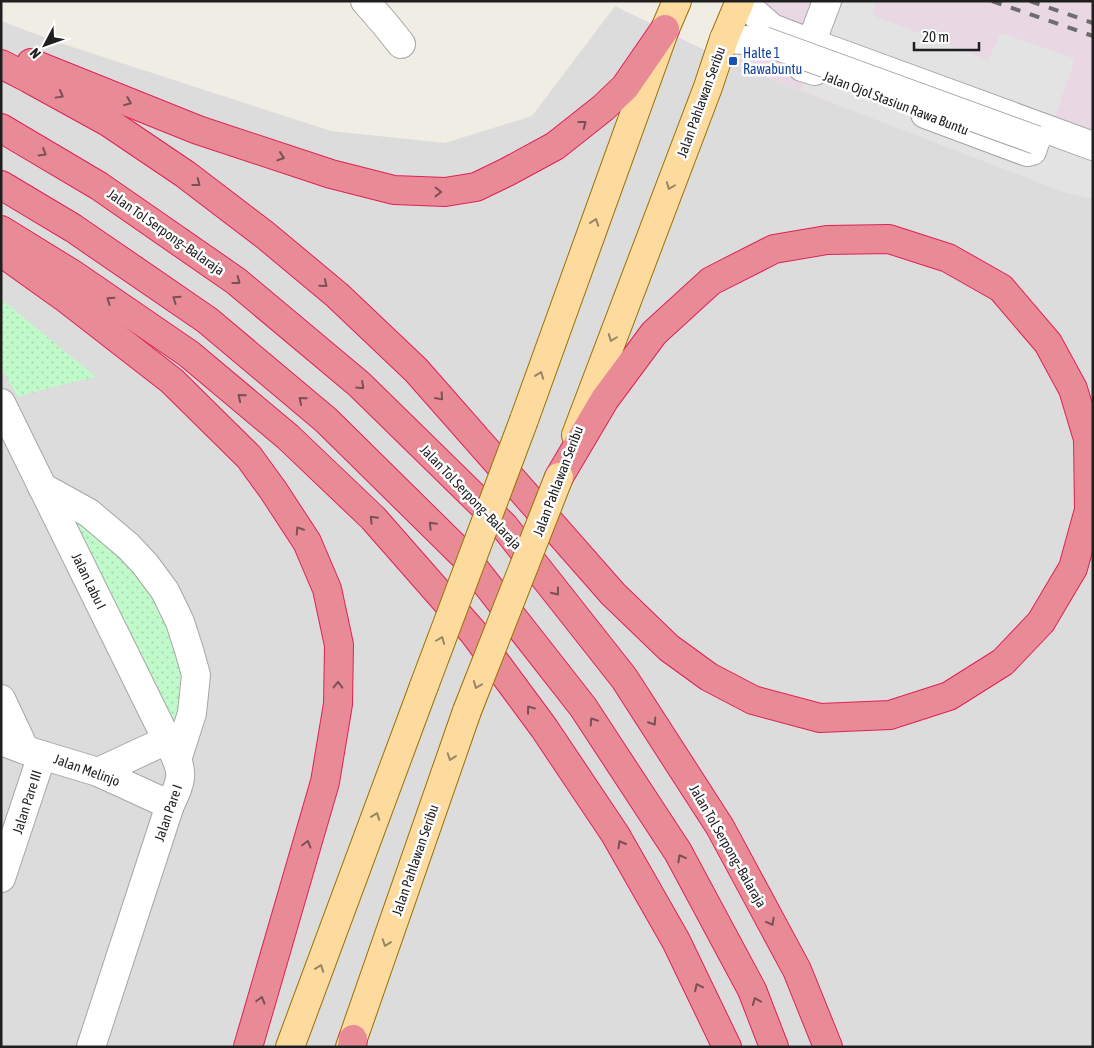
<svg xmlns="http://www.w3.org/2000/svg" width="1094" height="1048" font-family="'Asap Condensed',sans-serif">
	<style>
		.residential { fill: #dddcdc }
		.industrial { fill: #e9d7e4 }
		.park { fill: url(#park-dots) }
		.parking { fill: #e3e3e3 }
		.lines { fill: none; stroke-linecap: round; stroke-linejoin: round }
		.minor-casing { stroke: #a6a6a6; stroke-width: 30 }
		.major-casing { stroke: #9a7100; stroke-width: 30 }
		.highway-casing { stroke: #de2256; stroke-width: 30 }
		.minor { stroke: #fff; stroke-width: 28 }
		.major { stroke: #fdda9d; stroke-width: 28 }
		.highway { stroke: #e88b96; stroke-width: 28 }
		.rail { stroke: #6d6d6d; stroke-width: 4; stroke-dasharray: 10 10; stroke-linecap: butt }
		.minor-bridge-casing { stroke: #a6a6a6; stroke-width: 30; stroke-linecap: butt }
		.major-bridge-casing { stroke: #9a7100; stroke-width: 30; stroke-linecap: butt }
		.minor-bridge { stroke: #fff; stroke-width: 28 }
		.major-bridge { stroke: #fdda9d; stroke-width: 28 }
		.oneway { stroke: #795055 }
		.oneway2 { stroke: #998664 }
		.transit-dot { fill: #1a4fb4; stroke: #fff; stroke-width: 2 }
		.labels { text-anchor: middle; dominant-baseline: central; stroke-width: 5; stroke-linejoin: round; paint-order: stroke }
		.transit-label { font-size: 14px; fill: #164399; stroke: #fff; text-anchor: start }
		.street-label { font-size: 14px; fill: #1f1f1f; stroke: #fff }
	</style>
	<defs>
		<pattern id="park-dots" width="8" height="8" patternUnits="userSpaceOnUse" patternTransform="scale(1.25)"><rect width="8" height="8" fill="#c1faca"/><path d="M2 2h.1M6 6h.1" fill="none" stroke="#a5d6ad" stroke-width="1.8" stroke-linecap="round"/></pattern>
	</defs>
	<rect width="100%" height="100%" fill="#f0ede5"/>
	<polygon class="residential" points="615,6 737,66 1061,191 1093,199 1093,1047 1,1047 1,21 54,41 331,131 445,143 532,116"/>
	<polygon class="industrial" points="765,1 1093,1 1093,199 1061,191 737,66"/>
	<g class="park">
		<polygon points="1,299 96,377 52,387 18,397 1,367"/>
		<polygon points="85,520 152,578 191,673 178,733 75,524"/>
	</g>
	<polygon class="parking" points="835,1 876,1 872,15 988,60 1001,33 1075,59 1055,117 1093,131 1093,199 1061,191 801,90"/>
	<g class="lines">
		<g class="minor-casing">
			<g id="minor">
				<polyline points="365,1 385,24 401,44"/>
				<polyline points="741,1 772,28 803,40"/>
				<polyline points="724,39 764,41"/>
				<polyline points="820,46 1093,146"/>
				<polyline points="815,71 802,67 827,1"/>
				<polyline points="925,114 1027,152 1032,151 1040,127"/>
				<path d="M1,403L167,740C173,752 182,765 180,778C179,787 174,797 170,805L91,1047"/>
				<polyline points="42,487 89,513 128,546 145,564 165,591 180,622 189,650 196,675 192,713 177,760"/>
				<polyline points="1,699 25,750"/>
				<polyline points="1,741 25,750 98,772 170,805"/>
				<polyline points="98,772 167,740"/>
				<polyline points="1,878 42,755"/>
			</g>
		</g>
		<g class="major-casing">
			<g id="major">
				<polyline points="524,420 665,29 677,1"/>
				<polyline points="576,435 708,87 724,39 740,1"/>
				<polyline points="290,1047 424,686"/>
				<polyline points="350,1047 467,711"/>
			</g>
		</g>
		<g class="highway-casing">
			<g id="highway">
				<polyline points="31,63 198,130 331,174 394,190 445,192 476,187 507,172 555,146 603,108 625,87 665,29"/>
				<polyline points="1,64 28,78 108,122 185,174 265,235 337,295 416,370 613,594 669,648 709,677 753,700 820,718 890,715 949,696 1003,662 1041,622 1073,568 1089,510 1088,439 1073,389 1048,343 1001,288 948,258 889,239 827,240 774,249 711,281 654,333 605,399 559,477"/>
				<polyline points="1,128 99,186 236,281 359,384 504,526 624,678 720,827 797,970 828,1047"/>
				<polyline points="1,185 73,228 207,320 326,420 467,559 583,707 678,852 752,990 774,1047"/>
				<polyline points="1,230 74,275 189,354 288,437 373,518 473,632 544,728 615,834 676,941 727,1047"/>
				<polyline points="1,252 64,297 172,381 249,457 273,490 307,542 327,589 339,645 338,704 325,782 248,1047"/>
				<polyline points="352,1047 353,1039"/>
			</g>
		</g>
		<use href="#minor" class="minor"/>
		<use href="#major" class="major"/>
		<use href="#highway" class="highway"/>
		<g class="rail">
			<polyline points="992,1 1093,36"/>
			<polyline points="1030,1 1093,23"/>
		</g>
		<g class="minor-bridge-casing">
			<polyline id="minor-bridge" points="764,41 1036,140"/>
		</g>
		<g class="major-bridge-casing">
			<g id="major-bridge">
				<polyline points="424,686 524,420"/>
				<polyline points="467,711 559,477"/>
			</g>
		</g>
		<use href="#minor-bridge" class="minor-bridge"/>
		<use href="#major-bridge" class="major-bridge"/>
	</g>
	<defs><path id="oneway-chevron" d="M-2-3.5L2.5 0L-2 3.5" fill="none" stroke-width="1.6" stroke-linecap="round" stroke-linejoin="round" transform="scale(1.25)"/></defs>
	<g class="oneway">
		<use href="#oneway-chevron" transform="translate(60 95) rotate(29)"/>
		<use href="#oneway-chevron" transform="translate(128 102) rotate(22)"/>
		<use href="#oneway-chevron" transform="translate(583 124) rotate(-38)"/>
		<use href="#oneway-chevron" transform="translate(43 153) rotate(31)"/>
		<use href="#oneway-chevron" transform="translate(281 157) rotate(18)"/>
		<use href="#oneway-chevron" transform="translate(197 183) rotate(37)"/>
		<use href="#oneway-chevron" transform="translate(438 192) rotate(1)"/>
		<use href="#oneway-chevron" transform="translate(237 281) rotate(37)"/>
		<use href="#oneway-chevron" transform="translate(324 284) rotate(40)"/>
		<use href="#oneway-chevron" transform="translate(176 299) rotate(-145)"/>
		<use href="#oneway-chevron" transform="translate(110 300) rotate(-145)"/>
		<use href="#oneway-chevron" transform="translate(361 386) rotate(43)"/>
		<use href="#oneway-chevron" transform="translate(241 397) rotate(-140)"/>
		<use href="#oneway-chevron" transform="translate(440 397) rotate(49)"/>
		<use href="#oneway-chevron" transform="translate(302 400) rotate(-140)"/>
		<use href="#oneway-chevron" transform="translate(373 519) rotate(-134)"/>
		<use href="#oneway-chevron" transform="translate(432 525) rotate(-135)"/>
		<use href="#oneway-chevron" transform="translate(299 530) rotate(-123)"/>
		<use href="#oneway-chevron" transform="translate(556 592) rotate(52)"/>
		<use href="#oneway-chevron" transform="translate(338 685) rotate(-89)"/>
		<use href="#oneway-chevron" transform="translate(530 709) rotate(-127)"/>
		<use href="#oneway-chevron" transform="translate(593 721) rotate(-123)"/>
		<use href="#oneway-chevron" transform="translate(653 722) rotate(57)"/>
		<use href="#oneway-chevron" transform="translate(307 844) rotate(-74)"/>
		<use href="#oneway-chevron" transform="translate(621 844) rotate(-120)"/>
		<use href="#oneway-chevron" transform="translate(681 858) rotate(-119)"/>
		<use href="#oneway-chevron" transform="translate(771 922) rotate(62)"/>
		<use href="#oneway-chevron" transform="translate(698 987) rotate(-116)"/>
		<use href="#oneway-chevron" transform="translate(261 1000) rotate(-74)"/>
		<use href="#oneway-chevron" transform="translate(756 1001) rotate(-112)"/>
	</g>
	<g class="oneway2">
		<use href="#oneway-chevron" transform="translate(670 186) rotate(111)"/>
		<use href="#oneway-chevron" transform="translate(595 222) rotate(-70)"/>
		<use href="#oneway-chevron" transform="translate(612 338) rotate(111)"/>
		<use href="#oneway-chevron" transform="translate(540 375) rotate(-70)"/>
		<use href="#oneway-chevron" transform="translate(441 640) rotate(-69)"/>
		<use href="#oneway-chevron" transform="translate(477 685) rotate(112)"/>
		<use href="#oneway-chevron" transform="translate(451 757) rotate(109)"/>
		<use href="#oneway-chevron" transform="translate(376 816) rotate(-70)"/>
		<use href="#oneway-chevron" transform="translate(386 943) rotate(109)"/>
		<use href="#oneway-chevron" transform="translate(320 968) rotate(-70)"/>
	</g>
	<rect class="transit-dot" x="728" y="56" width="10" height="10" rx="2.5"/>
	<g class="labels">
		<g class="transit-label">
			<text x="743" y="53">Halte 1<tspan x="743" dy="16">Rawabuntu</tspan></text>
		</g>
		<g class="street-label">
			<text transform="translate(701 102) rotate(-70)">Jalan Pahlawan Seribu</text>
			<text transform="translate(896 103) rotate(21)">Jalan Ojol Stasiun Rawa Buntu</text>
			<text transform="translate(166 232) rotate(35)">Jalan Tol Serpong–Balaraja</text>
			<text transform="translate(558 481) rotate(-69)">Jalan Pahlawan Seribu</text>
			<text transform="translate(471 497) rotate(46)">Jalan Tol Serpong–Balaraja</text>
			<text transform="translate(89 581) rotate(64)">Jalan Labu I</text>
			<text transform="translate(87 770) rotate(20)">Jalan Melinjo</text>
			<text transform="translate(27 802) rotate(-72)">Jalan Pare III</text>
			<text transform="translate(168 813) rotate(-71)">Jalan Pare I</text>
			<text transform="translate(728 846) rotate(60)">Jalan Tol Serpong–Balaraja</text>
			<text transform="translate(415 860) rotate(-71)">Jalan Pahlawan Seribu</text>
		</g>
	</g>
	<rect width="1094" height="1048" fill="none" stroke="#1f1f1f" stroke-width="5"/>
	<g transform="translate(45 45) rotate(229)" stroke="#ffffff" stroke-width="4" paint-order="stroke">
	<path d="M0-4L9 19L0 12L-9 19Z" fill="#1f1f1f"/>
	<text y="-8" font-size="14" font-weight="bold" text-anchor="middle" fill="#1f1f1f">N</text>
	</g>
	<path d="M914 42v8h65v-8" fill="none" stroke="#1f1f1f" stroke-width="2.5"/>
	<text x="922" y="42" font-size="15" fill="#1f1f1f" stroke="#ffffff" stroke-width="4" paint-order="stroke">20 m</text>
</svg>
